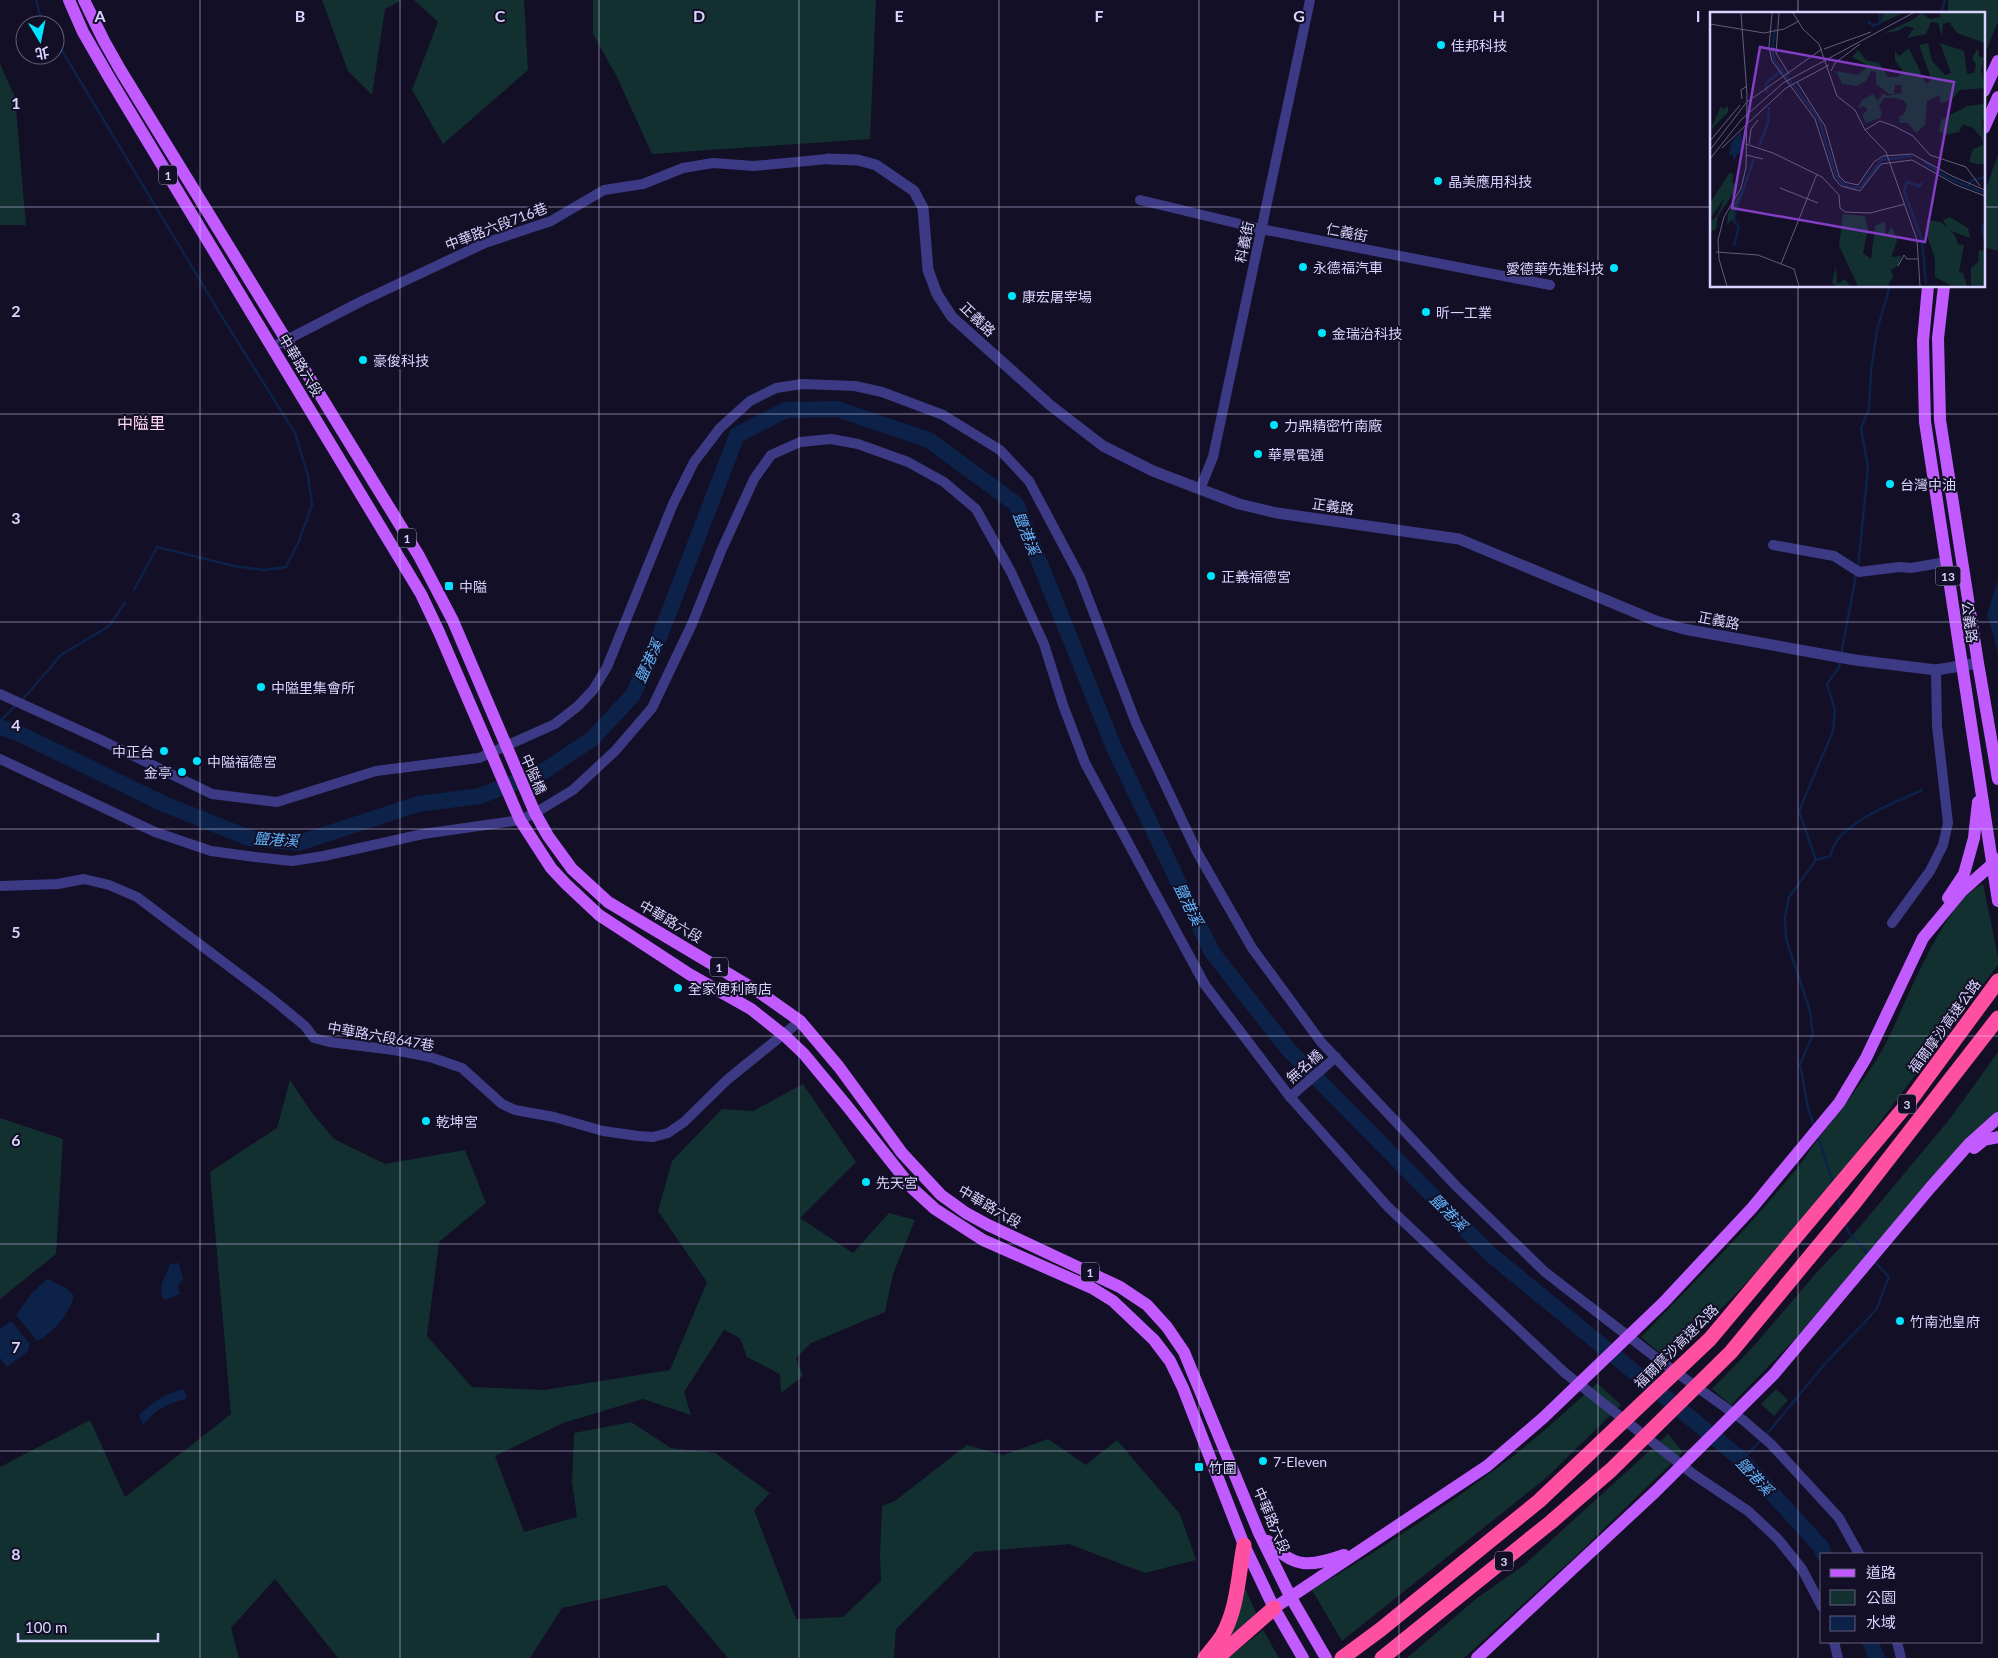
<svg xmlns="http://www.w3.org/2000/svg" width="1998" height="1658" font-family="Lato,'Noto Sans TC',sans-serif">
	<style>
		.green { fill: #12302f }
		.water { fill: #0c2248 }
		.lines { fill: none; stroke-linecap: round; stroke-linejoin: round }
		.stream { stroke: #0c2248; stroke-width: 2.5 }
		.river { stroke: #0c2248; stroke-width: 16 }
		.minor { stroke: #3d3a85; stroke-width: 10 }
		.tertiary { stroke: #3d3a85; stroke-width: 11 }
		.primary { stroke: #c25bff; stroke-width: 12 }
		.motorway { stroke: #ff4fa3; stroke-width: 15 }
		.grid { fill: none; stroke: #d9d4ff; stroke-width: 1; stroke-opacity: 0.55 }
		.poi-dot { fill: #00e5ff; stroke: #130f26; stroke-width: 2 }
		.labels { text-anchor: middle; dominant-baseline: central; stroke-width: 4; stroke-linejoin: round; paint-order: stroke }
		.shield { fill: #130f26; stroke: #9e99be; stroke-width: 1 }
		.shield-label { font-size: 12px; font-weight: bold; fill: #d9d4ff }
		.poi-label { font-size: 14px; fill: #d9d4ff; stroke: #130f26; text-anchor: start }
		.street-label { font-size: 14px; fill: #d9d4ff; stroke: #130f26 }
		.water-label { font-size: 15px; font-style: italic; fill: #62b6ff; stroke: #130f26 }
		.quarter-label { font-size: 16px; fill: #ffd6f0; stroke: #130f26 }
		.inset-river { fill: none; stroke: #0c2248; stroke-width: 2.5 }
		.inset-road { fill: none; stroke: #625e7d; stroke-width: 1 }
		.view { fill: #843dc5; fill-opacity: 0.15; stroke: #843dc5; stroke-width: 2.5 }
		.inset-edge { fill: none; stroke: #d9d4ff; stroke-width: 2.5 }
		.grid-label { font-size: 16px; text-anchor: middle; font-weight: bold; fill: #d9d4ff; stroke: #130f26; stroke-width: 4; stroke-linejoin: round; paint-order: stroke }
	</style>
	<rect width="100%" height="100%" fill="#130f26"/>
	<g class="green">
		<polygon points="322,0 402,0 385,9 372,95 348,71"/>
		<polygon points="414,0 524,0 528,70 443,144 412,90 438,22"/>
		<polygon points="593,0 876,0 870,139 652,154 617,77 593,34"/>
		<polygon points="1948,0 1998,0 1998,22 1984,56 1984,14 1948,14"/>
		<polygon points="0,64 15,97 26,225 0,225"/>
		<polygon points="1998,155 1998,251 1984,247 1984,193"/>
		<path d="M1983,884L1998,957V965L1856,1154L1766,1262L1729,1301L1668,1360L1641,1337C1693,1283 1746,1231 1793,1173C1802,1164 1808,1152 1816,1142C1839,1111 1865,1081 1884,1047C1905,1007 1943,901 1983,884Z"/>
		<polygon points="1998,1052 1998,1111 1971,1137 1796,1338 1731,1405 1712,1389 1752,1348 1818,1271 1859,1228 1949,1120"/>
		<polygon points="290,1080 312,1113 334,1139 385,1164 465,1150 486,1203 439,1242 427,1336 472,1387 544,1390 670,1370 707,1282 658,1211 672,1161 722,1109 753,1111 803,1084 856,1162 800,1218 853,1253 889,1213 915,1220 893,1274 885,1312 811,1343 796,1358 803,1376 781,1393 780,1374 747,1357 740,1338 724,1330 684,1392 691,1415 643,1399 563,1423 495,1456 524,1532 577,1517 572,1482 574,1433 631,1422 671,1448 715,1453 770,1493 754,1510 796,1619 843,1617 881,1581 880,1555 882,1506 895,1501 967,1445 1003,1455 1048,1439 1086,1465 1117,1440 1180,1514 1196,1560 1145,1573 1069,1544 975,1552 896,1629 894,1658 728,1658 666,1585 562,1608 530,1658 338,1658 275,1579 231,1628 239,1658 0,1658 0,1467 90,1420 125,1497 231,1414 210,1172 277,1128"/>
		<polygon points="0,1118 63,1139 56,1254 0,1299"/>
		<path d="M1597,1383L1621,1405L1546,1478L1342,1641L1312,1590C1379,1550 1445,1507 1508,1460C1539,1436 1568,1410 1597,1383Z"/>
		<polygon points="1776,1389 1788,1400 1774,1416 1761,1404"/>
		<polygon points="1668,1434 1683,1452 1577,1555 1464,1658 1407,1658 1477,1598 1524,1565"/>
		<polygon points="1243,1584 1257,1615 1216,1649"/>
		<polygon points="1263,1630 1279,1658 1228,1658"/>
	</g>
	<g class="water">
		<polygon points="1998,579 1998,656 1994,637 1987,615"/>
		<path d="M179,1263L183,1279L178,1286L180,1294L164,1300C156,1288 166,1276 170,1264Z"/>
		<path d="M47,1279L66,1288L74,1296C70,1313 53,1333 37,1341L16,1315L31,1294Z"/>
		<polygon points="11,1321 30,1344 27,1352 7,1367 0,1358 0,1329"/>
		<path d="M184,1389L187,1398C163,1407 161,1405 143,1425L139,1415C153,1402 166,1393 184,1389Z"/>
	</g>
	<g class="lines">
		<g class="stream">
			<polyline points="36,0 40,15 46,25"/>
			<polyline points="1941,14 1945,0"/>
			<polyline points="55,39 219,312 295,433 308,476 312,505 299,541 286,567 264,570 234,566 157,547 134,590"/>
			<polyline points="1858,567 1868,468 1861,428 1869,409 1871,371 1877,330 1890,286"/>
			<polyline points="1841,655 1856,575"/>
			<polyline points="24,698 61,655 109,626 125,603"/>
			<polyline points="0,721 15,706"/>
			<path d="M1816,860L1830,856C1832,851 1833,846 1836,842C1852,818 1897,802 1922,790"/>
			<polyline points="1814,1126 1808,1108 1800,1064 1813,1034 1810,1011 1786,939 1785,917 1789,897 1816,860 1799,811 1833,731 1835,710 1827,684 1839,667 1840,661"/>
			<polyline points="1818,1136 1833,1183"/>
			<polyline points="1837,1195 1841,1209"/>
			<polyline points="1845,1221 1848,1232 1869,1255"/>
			<polyline points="1766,1435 1823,1366 1876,1310 1889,1277 1874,1261"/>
			<polyline points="1742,1460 1762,1439"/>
		</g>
		<g class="river">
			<polyline points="0,727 20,734 164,804 249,838 299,843 418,804 480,796 544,771 592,739 633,695 661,633 737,435 786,410 837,409 929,440 1016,504 1115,750 1212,952 1287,1048 1490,1254 1742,1460 1821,1547 1824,1554"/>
			<polyline points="1870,1642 1877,1658"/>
		</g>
		<g class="minor">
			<polyline points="1140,200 1261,229 1550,285"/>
			<polyline points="273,347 362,301 485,243 551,221 604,190 643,184 683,168 713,163 754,166 828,159"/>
			<polyline points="1200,489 1213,457 1310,0"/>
			<polyline points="1773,545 1834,556 1859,572 1899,567 1911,568 1946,562"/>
			<polyline points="0,694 101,740 212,794 277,802 376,771 479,758 555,724 578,706 593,690 607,667 673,504 694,462 720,428 750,401 776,388 802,384 855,386 882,392 943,415 1000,450 1029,481 1080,577 1136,723 1197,852 1252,948 1321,1042 1457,1187 1545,1272 1663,1363 1743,1420 1771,1444 1839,1518 1859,1554"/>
			<polyline points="0,759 155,832 211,851 255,857 292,861 324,856 423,834 520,820 535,813 573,790 615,751 652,708 692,624 722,549 754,479 771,455 800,442 831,439 858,444 908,462 944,482 976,509 1011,572 1044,644 1063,705 1085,763 1205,985 1290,1097 1388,1207 1565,1373 1693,1474 1748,1511 1777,1538 1802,1569 1822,1607"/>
			<polyline points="0,886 58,884 84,879 109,885 137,897 271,998 305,1026 314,1038 329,1042 394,1050 430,1057 462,1068 502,1104 515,1110 554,1117 603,1131 638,1136 653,1137 668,1133 684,1122 728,1079 800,1021"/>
			<polyline points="1892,923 1930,871 1943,845 1948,823 1937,726 1936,670"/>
			<polyline points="1290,1097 1336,1057"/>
			<polyline points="1834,1642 1838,1658"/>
			<polyline points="1897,1642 1901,1658"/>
		</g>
		<polyline class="tertiary" points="828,159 858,160 876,165 914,191 923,208 928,270 937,294 952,317 1050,405 1103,446 1153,471 1239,504 1277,513 1459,539 1656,621 1684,629 1855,660 1936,670 1978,663"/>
		<g class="primary">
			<polyline points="69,0 83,32 110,79 421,594 439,632 520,820 551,868 566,884 599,915 689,974 751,1009 785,1036 804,1054 847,1106 912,1188 935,1209 983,1240 1092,1288 1113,1301 1154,1340 1170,1361 1183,1388 1244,1545 1274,1608 1303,1658"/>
			<polyline points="84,0 104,41 121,71 419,556 453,621 535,813 548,836 572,869 608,902 759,992 800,1021 839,1067 902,1153 941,1195 966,1213 988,1225 1120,1287 1147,1305 1167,1327 1184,1352 1259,1533 1290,1596 1326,1658"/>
			<polyline points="1984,91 1998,61"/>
			<polyline points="1984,128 1998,97"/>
			<polyline points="1928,286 1923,341 1925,422 1998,901"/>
			<polyline points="1944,286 1938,338 1940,420 1978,663 1998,779"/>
			<polyline points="1948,898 1964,874 1974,838 1978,802"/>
			<polyline points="1974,1148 1984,1140 1998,1137"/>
			<path d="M1268,1541C1294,1569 1310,1567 1344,1555"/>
			<polyline points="1274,1608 1487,1466 1543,1418 1664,1302 1752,1208 1839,1103 1866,1058 1923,938 1962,891 1998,859"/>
			<polyline points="1477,1658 1655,1492 1774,1374 1930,1188 1969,1144 1998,1118"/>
		</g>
		<g class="motorway">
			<path d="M1205,1658C1210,1651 1217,1644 1222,1636C1238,1608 1238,1576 1244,1545"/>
			<polyline points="1217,1658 1274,1608"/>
			<polyline points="1342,1658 1380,1630 1539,1501 1710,1339 1909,1102 1998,981"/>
			<polyline points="1382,1658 1551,1522 1611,1470 1731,1352 1855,1202 1998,1018"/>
		</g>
	</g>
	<path class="grid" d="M200,0V1658M400,0V1658M599,0V1658M799,0V1658M999,0V1658M1199,0V1658M1399,0V1658M1598,0V1658M1798,0V14M0,207H1712M1984,207H1998M1798,286V1658M0,414H1998M0,622H1998M0,829H1998M0,1036H1998M0,1244H1998M0,1451H1998"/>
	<g class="poi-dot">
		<circle cx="1441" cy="45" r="5"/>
		<circle cx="1438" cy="181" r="5"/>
		<circle cx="1303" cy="267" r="5"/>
		<circle cx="1614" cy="268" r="5"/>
		<circle cx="1012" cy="296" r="5"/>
		<circle cx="1426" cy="312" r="5"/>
		<circle cx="1322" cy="333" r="5"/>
		<circle cx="363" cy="360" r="5"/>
		<circle cx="1274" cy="425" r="5"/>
		<circle cx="1258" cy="454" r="5"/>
		<circle cx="1890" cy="484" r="5"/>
		<circle cx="1211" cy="576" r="5"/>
		<rect x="444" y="581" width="10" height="10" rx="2.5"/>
		<circle cx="261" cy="687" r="5"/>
		<circle cx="164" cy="751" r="5"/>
		<circle cx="197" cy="761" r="5"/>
		<circle cx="182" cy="772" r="5"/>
		<circle cx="678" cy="988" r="5"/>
		<circle cx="426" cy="1121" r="5"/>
		<circle cx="866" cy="1182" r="5"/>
		<circle cx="1900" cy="1321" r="5"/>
		<circle cx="1263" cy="1461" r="5"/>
		<rect x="1194" y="1462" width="10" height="10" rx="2.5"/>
	</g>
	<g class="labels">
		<g class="shield">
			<rect x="159" y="165.5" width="18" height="19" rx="4"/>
			<rect x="398" y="528.5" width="18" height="19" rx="4"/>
			<rect x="1935.5" y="566.5" width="25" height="19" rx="4"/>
			<rect x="710" y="957.5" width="18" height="19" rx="4"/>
			<rect x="1898" y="1094.5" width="18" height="19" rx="4"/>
			<rect x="1081" y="1262.5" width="18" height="19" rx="4"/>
			<rect x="1495" y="1551.5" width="18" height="19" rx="4"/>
		</g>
		<g class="shield-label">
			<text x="168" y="175">1</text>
			<text x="407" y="538">1</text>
			<text x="1948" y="576">13</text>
			<text x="719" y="967">1</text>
			<text x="1907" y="1104">3</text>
			<text x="1090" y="1272">1</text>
			<text x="1504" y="1561">3</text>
		</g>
		<g class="poi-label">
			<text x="1451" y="45">佳邦科技</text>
			<text x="1448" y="181">晶美應用科技</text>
			<text x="1313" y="267">永德福汽車</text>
			<text x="1604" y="268" text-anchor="end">愛德華先進科技</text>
			<text x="1022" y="296">康宏屠宰場</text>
			<text x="1436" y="312">昕一工業</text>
			<text x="1332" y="333">金瑞治科技</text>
			<text x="373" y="360">豪俊科技</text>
			<text x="1284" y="425">力鼎精密竹南廠</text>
			<text x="1268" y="454">華景電通</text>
			<text x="1900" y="484">台灣中油</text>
			<text x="1221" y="576">正義福德宮</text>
			<text x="459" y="586">中隘</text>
			<text x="271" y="687">中隘里集會所</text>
			<text x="154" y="751" text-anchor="end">中正台</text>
			<text x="207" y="761">中隘福德宮</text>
			<text x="172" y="772" text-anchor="end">金亭</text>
			<text x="688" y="988">全家便利商店</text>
			<text x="436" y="1121">乾坤宮</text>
			<text x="876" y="1182">先天宮</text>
			<text x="1910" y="1321">竹南池皇府</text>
			<text x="1273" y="1461">7-Eleven</text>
			<text x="1209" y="1467">竹圍</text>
		</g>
		<g class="street-label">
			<text transform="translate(496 226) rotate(-21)">中華路六段716巷</text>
			<text transform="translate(1347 232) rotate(11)">仁義街</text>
			<text transform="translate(1244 242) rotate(-78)">科義街</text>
			<text transform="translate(978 319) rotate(44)">正義路</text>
			<text transform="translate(301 365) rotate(59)">中華路六段</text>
			<text transform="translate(1333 506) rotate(8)">正義路</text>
			<text transform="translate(1719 620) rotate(11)">正義路</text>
			<text transform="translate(1970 622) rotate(82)">公義路</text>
			<text transform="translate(534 774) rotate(66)">中隘橋</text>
			<text transform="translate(671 921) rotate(30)">中華路六段</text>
			<text transform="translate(1944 1026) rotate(-54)">福爾摩沙高速公路</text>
			<text transform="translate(381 1036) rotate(10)">中華路六段647巷</text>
			<text transform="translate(1304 1066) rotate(-41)">無名橋</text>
			<text transform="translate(990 1206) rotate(30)">中華路六段</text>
			<text transform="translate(1676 1346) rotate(-45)">福爾摩沙高速公路</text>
			<text transform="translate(1272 1520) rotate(67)">中華路六段</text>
		</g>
		<g class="water-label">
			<text transform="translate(1027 533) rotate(68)">鹽港溪</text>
			<text transform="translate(648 661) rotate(-66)">鹽港溪</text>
			<text transform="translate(276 839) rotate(4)">鹽港溪</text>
			<text transform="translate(1189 904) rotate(64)">鹽港溪</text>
			<text transform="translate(1449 1212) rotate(45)">鹽港溪</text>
			<text transform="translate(1755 1476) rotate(47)">鹽港溪</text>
		</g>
		<g class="quarter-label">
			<text x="141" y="422">中隘里</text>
		</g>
	</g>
	<g transform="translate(1710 12)">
		<rect width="275" height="275" fill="#130f26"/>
		<path d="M173,1H193L171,11ZM211,1L220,7L231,5L229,1H275V31L247,21L239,10L233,12L232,25L228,11L221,10L216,22L197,26L204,16L196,14L188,19L174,21L204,7ZM218,31L222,49L235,63L241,61L230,31L254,39L257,62L264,61L266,53L262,46L268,36L269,44L274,46L271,58L275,76L250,78L241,88L231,91L229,83L217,89L215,113L206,121L198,111H190L189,105L194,102L197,93L193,88L186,86H174L169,94L172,102L170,106L156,111L152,103L158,98L154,94L148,96L152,88L163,82L168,89L173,81L177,84L192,81L191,73H185L184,82H179L166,72V60L161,59L156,69L146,74L132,72L126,59L147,63L156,57L157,53L142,45L148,38L156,48L169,51L178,65H188L193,59L185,48V39L189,44L199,36L216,72L221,68L220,63L209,33ZM275,88V106L272,108L275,152H267L259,150L263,137L273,133L272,126L263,116L253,112L249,120L236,123L229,119L231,108L257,94L273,92ZM11,94L13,97L18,94V100L0,119ZM20,160L24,163L22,170L29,173L8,204L6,217L0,220V210L7,204L15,185L0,207V191ZM34,174L24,208L29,216L24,232L28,214L21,208L17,213L18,202ZM133,202L155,204L158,217L153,241L161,247L165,214L175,209L176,224L181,215L183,217L187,229L181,245L191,244L189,253L181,258L183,265L178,274H148L129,234ZM240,205L258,216L260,226L239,218L233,208ZM217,208L231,210L245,223L248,232L254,233L249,260L253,261L257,274H242L225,265V247L216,221ZM269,238L275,239V274H261V256L268,250ZM126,254L127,272L135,267L140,274H125L122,270Z" fill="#12302f"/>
		<path d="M31,120L33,137L23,148V143H19L22,129Z" fill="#0c2248"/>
		<path class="inset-river" d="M158,9L163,14L170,11V1M65,17L62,38L65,49L109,107L126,164L133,172L141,176L151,175L171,148L202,144M57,81L56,71L71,59M49,134L58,111L59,95M214,150L240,167L275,181M212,171L209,174L197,170L194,179L212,228L216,272M257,175L261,169L275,165M275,211L272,215L275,230M24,234L29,215L24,209L26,198L44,147"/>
		<path class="inset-road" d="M62,1L59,35L62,49L105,107L124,166L131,174L150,179L171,152L202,148L246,173L275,184M69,1L66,41L79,62M83,1L93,17L109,32L127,84L145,98L155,118L176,140L207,228L210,274M0,12L54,21L74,17L89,9M114,37L161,20M121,59L125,51L150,32M87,70L115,114L129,164L135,170L148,173L164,150L173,144L202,142L242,164L275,178M32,87L31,78L37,74M37,90L112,37M36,113L76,76L119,53M155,118L170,109L184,114L203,124L220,143L256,155L270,174M0,129L30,93M36,132L63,141L112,165L129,183L130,196L135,200L160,201L195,192M39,132L41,117L48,108M12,136L35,114M0,138L36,91M36,143L53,147M0,147L31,108L73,71L203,1M70,176L108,191M6,240L48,243L84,257L89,274M71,252L107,162M188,254L194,243L197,247H208M17,274L9,247L8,228L14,205L31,176L36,156L37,82L31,1"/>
		<path class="view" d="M50,35L244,70L215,230L22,196Z"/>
		<rect width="275" height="275" class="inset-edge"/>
	</g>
	<g class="grid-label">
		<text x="100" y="22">A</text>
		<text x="300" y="22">B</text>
		<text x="500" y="22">C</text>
		<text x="699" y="22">D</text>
		<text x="899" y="22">E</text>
		<text x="1099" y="22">F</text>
		<text x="1299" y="22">G</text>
		<text x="1499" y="22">H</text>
		<text x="1698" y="22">I</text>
		<text x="16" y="109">1</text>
		<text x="16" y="317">2</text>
		<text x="16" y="524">3</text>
		<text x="16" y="731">4</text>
		<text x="16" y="938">5</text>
		<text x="16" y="1146">6</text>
		<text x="16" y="1353">7</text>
		<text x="16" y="1560">8</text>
	</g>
	<rect x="1820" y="1553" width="162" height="90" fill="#130f26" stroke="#625e7d"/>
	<rect x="1830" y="1569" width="25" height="8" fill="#c25bff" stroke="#625e7d"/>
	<text x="1866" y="1578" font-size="15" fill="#d9d4ff">道路</text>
	<rect x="1830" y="1590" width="25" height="15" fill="#12302f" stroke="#625e7d"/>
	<text x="1866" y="1603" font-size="15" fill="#d9d4ff">公園</text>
	<rect x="1830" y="1616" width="25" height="15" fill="#0c2248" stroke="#625e7d"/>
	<text x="1866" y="1628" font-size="15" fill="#d9d4ff">水域</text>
	<g transform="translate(40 40) rotate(170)"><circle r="24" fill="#130f26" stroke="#625e7d"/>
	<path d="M0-4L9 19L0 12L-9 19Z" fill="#00e5ff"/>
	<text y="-8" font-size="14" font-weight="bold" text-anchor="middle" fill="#d9d4ff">北</text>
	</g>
	<path d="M18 1633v8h140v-8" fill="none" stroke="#d9d4ff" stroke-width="2.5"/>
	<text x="25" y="1633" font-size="15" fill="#d9d4ff" stroke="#130f26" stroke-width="4" paint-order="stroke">100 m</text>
</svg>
